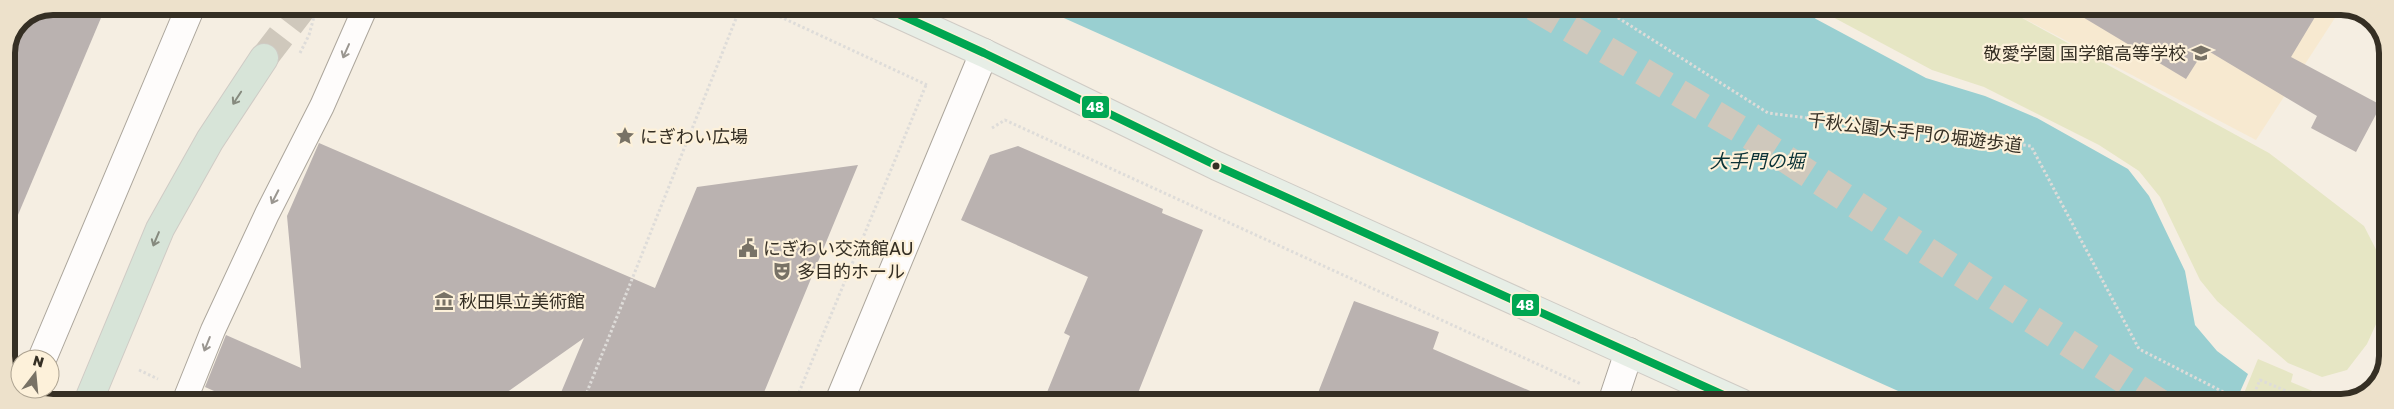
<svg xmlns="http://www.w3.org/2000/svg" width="2394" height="409" font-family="'Golos Text','Noto Sans JP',sans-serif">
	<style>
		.built { fill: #f7e9d0 }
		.green { fill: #e6e6c4 }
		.water { fill: #99cfd1 }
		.building { fill: #bab2b0 }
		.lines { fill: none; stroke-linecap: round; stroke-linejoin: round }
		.motorway-tunnel { stroke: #cfc8bc; stroke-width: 28; stroke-dasharray: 28 14; stroke-linecap: butt }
		.service-casing { stroke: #aca69c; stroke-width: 26 }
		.minor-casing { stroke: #aca69c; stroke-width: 30 }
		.tertiary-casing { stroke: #aca69c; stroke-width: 30 }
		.primary-casing { stroke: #cfcbc5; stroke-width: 30 }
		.motorway-casing { stroke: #cfcbc5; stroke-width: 30 }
		.path { stroke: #dedcd9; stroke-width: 3; stroke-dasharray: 2.5 2.5; stroke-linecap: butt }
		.service { stroke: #fefcfb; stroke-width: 24 }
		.minor { stroke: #fefcfb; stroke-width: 28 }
		.tertiary { stroke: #fefcfb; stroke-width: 28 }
		.primary { stroke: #e7eee6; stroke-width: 28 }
		.motorway { stroke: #d7e4d8; stroke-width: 28 }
		.bus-1-casing { stroke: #fdf1da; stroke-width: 11 }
		.bus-1 { stroke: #00a651; stroke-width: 8 }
		.oneway { stroke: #9a9690 }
		.oneway2 { stroke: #868a7e }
		.bus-dot { fill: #352f24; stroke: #fdf1da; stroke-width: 2 }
		.labels { text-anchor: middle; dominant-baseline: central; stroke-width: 4.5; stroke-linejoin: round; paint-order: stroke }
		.poi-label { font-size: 18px; fill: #352f24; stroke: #fdf1da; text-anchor: start }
		.street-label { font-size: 18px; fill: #352f24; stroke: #fdf1da }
		.water-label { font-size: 19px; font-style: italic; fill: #0a3236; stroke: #fdf1da }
		.rim { fill: none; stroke: #352f24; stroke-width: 6 }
		.line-badge { stroke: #fdf1da; stroke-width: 2 }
		.badge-label { font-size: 14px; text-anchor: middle; font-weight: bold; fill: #fff }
	</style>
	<rect width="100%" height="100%" fill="#f5eee2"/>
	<polygon class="built" points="2002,7 2342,7 2256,140"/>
	<g class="green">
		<polygon points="1814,7 2002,7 2269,153 2364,226 2387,271 2387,300 2367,344 2347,370 2322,377 2288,363 2217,301 2200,280 2160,197 2139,171 2099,145 1984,87 1932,70"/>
		<polygon points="2258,359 2293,374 2291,382 2341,403 2240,403"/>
	</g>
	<polygon class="water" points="1037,6 1800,7 1816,19 1926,78 1985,96 2037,118 2128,169 2149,196 2185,271 2195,325 2217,351 2248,374 2235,403 1925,403"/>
	<g class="building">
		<polygon points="53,6 106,6 7,241 6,53 20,20"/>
		<polygon points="2066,7 2297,7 2315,17 2291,57 2381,105 2356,152 2311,128 2317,116 2205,49 2186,79"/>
		<polygon points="319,143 655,288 697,187 858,165 760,402 557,402 584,338 493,402 239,402 205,387 226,335 301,368 287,216"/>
		<polygon points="1018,146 1163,209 1162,213 1203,230 1134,403 1043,402 1070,336 1064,333 1088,277 961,220 990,155"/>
		<polygon points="1354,301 1439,332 1433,349 1558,403 1314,403"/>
	</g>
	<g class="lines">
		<g class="motorway-tunnel">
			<polyline points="1534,7 1743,131 2160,403"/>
			<polyline points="264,58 304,6"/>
		</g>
		<g class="service-casing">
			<polyline id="service" points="184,402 213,330 267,214 322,106 366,6"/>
		</g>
		<g class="minor-casing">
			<polyline id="minor" points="1612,403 1629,352"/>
		</g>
		<g class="tertiary-casing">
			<g id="tertiary">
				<polyline points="42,359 191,6"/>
				<polyline points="27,393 29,389"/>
				<polyline points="839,402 984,53"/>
			</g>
		</g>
		<g class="primary-casing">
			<polyline id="primary" points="881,6 984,53 1217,166 1741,403"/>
		</g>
		<g class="motorway-casing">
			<polyline id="motorway" points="88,402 160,229 210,140 264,58"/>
		</g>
		<g class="path">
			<polyline points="757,6 927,85"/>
			<polyline points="1601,7 1768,113 2031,146 2139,349 2245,403"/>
			<polyline points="300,53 309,35 317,6"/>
			<polyline points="992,128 1005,120 1581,384"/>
			<polyline points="139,370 158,379"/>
			<polyline points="583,402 741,6"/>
			<polyline points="795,402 926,85"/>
			<polyline points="2250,403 2260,380 2315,403"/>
		</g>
		<use href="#service" class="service"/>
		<use href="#minor" class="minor"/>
		<use href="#tertiary" class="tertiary"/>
		<use href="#primary" class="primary"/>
		<use href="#motorway" class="motorway"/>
		<g class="bus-1-casing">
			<polyline id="bus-1" points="881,6 984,53 1217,166 1741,403"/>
		</g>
		<use href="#bus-1" class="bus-1"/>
	</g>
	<defs><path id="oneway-shaft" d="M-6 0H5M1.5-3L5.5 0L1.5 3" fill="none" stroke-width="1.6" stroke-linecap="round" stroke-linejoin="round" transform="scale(1.25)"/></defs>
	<g class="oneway">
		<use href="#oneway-shaft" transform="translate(346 51) rotate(114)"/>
		<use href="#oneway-shaft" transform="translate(275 197) rotate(117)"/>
		<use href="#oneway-shaft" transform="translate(207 344) rotate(112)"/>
	</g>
	<g class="oneway2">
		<use href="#oneway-shaft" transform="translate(237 98) rotate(123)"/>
		<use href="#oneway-shaft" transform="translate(156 239) rotate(113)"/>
	</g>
	<defs>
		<g id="school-bare" transform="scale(1.5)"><path d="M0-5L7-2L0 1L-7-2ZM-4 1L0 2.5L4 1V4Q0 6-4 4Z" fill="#787266" stroke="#fdf1da" stroke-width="2.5" paint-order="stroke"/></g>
		<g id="sight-bare" transform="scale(1.5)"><path d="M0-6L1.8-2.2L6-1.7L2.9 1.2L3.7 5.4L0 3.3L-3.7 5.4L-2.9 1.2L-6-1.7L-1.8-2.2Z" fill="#787266" stroke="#fdf1da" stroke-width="2.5" paint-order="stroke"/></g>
		<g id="civic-bare" transform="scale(1.5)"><path d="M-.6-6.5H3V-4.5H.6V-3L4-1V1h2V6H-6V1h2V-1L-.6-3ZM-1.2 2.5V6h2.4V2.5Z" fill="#787266" stroke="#fdf1da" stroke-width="2.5" paint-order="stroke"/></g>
		<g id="theatre-bare" transform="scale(1.5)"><path d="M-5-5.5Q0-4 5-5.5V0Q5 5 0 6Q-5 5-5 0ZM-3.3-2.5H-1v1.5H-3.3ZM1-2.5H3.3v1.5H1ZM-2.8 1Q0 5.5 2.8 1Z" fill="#787266" stroke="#fdf1da" stroke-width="2.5" paint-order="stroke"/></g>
		<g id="museum-bare" transform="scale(1.5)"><path d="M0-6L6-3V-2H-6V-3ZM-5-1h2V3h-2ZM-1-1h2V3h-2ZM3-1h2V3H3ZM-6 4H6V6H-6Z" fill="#787266" stroke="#fdf1da" stroke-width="2.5" paint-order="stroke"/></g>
	</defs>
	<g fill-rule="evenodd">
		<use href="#school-bare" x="2201" y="53"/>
		<use href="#sight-bare" x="625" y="136"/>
		<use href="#civic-bare" x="748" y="248"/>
		<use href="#theatre-bare" x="782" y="271"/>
		<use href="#museum-bare" x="444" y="301"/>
	</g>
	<circle class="bus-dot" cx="1216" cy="166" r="4.5"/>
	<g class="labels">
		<g class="poi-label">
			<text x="2186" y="53" text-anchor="end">敬愛学園 国学館高等学校</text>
			<text x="640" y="136">にぎわい広場</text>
			<text x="763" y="248">にぎわい交流館AU</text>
			<text x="797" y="271">多目的ホール</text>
			<text x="459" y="301">秋田県立美術館</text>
		</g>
		<g class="street-label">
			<text transform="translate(1915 132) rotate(7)">千秋公園大手門の堀遊歩道</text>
		</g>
		<g class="water-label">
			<text x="1757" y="160">大手門の堀</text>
		</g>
	</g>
	<path d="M0 0H2394V409H0ZM53 15H2341A38 38 0 0 1 2379 53V356A38 38 0 0 1 2341 394H53A38 38 0 0 1 15 356V53A38 38 0 0 1 53 15Z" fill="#ede1cb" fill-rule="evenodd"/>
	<path class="rim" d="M53 15H2341A38 38 0 0 1 2379 53V356A38 38 0 0 1 2341 394H53A38 38 0 0 1 15 356V53A38 38 0 0 1 53 15Z"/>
	<g class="line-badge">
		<rect x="1081" y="95" width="29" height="24" rx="5" fill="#00a651"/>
		<rect x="1511" y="293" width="29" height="24" rx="5" fill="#00a651"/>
	</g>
	<g class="badge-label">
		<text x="1095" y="112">48</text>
		<text x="1525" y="310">48</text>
	</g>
	<g transform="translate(35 374) rotate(16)"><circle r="24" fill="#fdf1da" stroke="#ada391"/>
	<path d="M0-4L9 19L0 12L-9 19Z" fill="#787266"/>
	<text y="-8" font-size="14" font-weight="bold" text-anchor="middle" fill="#352f24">N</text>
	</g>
</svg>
